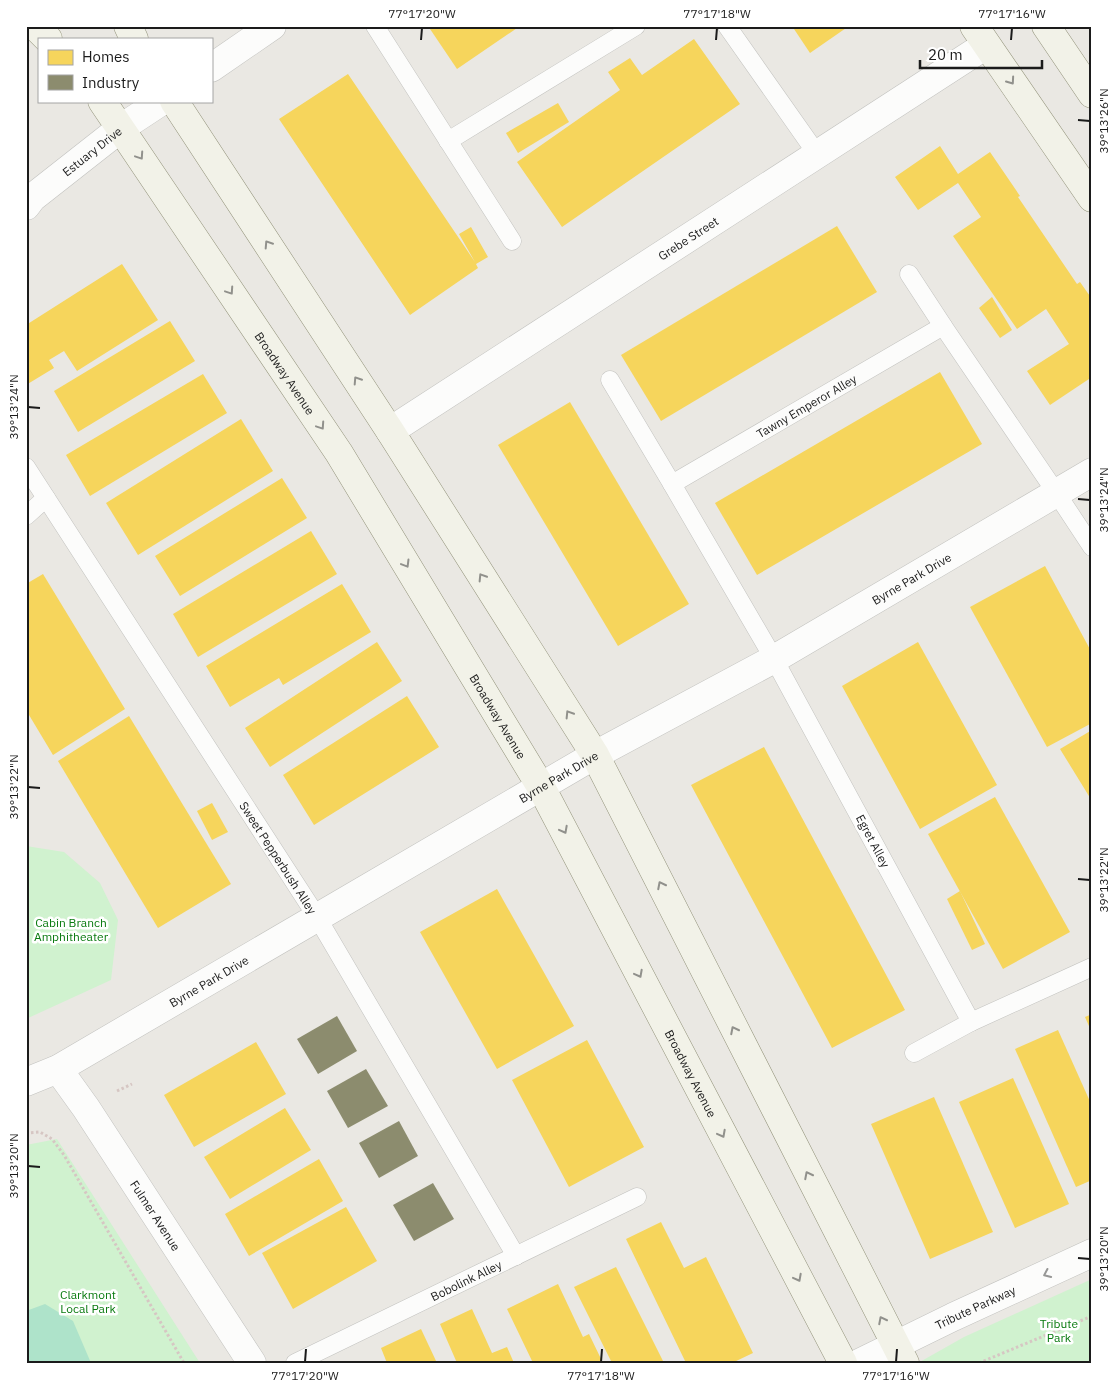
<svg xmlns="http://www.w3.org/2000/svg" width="1118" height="1389" font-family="'IBM Plex Sans',sans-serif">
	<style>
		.park { fill: #d0f2cf }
		.pitch { fill: #aee3ca }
		.homes { fill: #f6d55c }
		.industry { fill: #8c8c6e }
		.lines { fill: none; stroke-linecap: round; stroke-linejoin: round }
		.lane-casing { stroke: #c2c2bf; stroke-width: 19 }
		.street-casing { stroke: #c2c2bf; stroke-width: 29 }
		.secondary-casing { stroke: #93937b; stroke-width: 29 }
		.path { stroke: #d6c6c3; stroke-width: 3; stroke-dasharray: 2.5 2.5; stroke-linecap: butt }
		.lane { stroke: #fcfcfb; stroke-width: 18 }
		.street { stroke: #fcfcfb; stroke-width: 28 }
		.secondary { stroke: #f2f2e8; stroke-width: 28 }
		.oneway { stroke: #91918c }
		.oneway2 { stroke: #979796 }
		.ticks { fill: none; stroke: #1b1b1b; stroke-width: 2 }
		.labels { text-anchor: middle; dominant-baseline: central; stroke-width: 5; stroke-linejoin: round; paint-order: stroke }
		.street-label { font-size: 12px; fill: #1b1b1b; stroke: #fff }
		.park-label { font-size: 12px; fill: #097a0f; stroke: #fff }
		.neatline { fill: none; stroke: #1b1b1b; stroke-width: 2 }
		.ticks-label { font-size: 12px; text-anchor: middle; fill: #1b1b1b }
	</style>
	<rect width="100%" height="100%" fill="#eae8e3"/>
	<g class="park">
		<polygon points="26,846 64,852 100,883 118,920 111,980 26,1019"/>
		<polygon points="57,1139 200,1363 26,1363 26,1145"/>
		<polygon points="1092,1279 1092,1363 918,1363 964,1337"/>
	</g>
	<polygon class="pitch" points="45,1304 73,1321 91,1363 26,1363 26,1311"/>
	<g class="homes">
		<polygon points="428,26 520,26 457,69"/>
		<polygon points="792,26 849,26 810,53"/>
		<polygon points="694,39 740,104 562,227 517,162 620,90 608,72 630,58 642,75"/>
		<polygon points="348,74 475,262 459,234 471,227 488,257 476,264 478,268 410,315 279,119"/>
		<polygon points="558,103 569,122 518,153 506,133"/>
		<polygon points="940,146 958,174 990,152 1020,196 1018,197 1077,284 1080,282 1092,299 1092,366 1090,367 1092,370 1092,377 1050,405 1027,371 1069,344 1046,309 1017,329 953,236 981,217 958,183 918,210 895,177"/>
		<polygon points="837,226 877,292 661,421 621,355"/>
		<polygon points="122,264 158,320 77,371 64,351 49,360 54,368 26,385 26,325"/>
		<polygon points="992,297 1012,330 1000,338 979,308"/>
		<polygon points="170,321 195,361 78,432 54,391"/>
		<polygon points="940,372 982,444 757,575 715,503"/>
		<polygon points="203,374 227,413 90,496 66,455"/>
		<polygon points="570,402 689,604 618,646 498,445"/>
		<polygon points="241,419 273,471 138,555 106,503"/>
		<polygon points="282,478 307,518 180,596 155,556"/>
		<polygon points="311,531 337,574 198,657 173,614"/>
		<polygon points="1045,566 1092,653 1092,723 1047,747 970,607"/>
		<polygon points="43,574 125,709 53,755 26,710 26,584"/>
		<polygon points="342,584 371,632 283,685 279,678 230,707 206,666"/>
		<polygon points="377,642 402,681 270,767 245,728"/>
		<polygon points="918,642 997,785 920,829 842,686"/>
		<polygon points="407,696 439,747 314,825 283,775"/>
		<polygon points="129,716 231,884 158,928 58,761"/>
		<polygon points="1092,730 1092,801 1060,749"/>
		<polygon points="764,747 905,1010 832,1048 691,785"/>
		<polygon points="995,797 1070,932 1003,969 928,834"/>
		<polygon points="212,803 228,832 212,840 197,811"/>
		<polygon points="497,889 574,1026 497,1069 420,932"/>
		<polygon points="960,891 985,944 972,950 947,899"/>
		<polygon points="1092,1014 1092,1033 1085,1017"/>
		<polygon points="1058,1030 1092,1106 1092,1180 1076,1187 1015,1049"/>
		<polygon points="587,1040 644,1147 569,1187 512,1080"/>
		<polygon points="256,1042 286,1094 194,1147 164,1095"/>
		<polygon points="1013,1078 1069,1204 1015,1228 959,1102"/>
		<polygon points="934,1097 993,1232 930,1259 871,1124"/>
		<polygon points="285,1108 311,1150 230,1199 204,1157"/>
		<polygon points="319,1159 343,1201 249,1256 225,1214"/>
		<polygon points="346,1207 377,1261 293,1309 262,1253"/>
		<polygon points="661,1222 684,1268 706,1257 753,1353 732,1363 686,1363 626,1239"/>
		<polygon points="616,1267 664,1363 612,1363 574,1287"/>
		<polygon points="558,1284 583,1337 589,1334 603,1363 533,1363 507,1309"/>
		<polygon points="472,1309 492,1353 507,1347 514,1363 457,1363 440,1324"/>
		<polygon points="421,1329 437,1363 387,1363 381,1348"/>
	</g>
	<g class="industry">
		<polygon points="337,1016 357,1051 318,1074 297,1039"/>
		<polygon points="366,1069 388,1106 348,1128 327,1091"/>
		<polygon points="399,1121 418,1156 379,1178 359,1143"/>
		<polygon points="433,1183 454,1219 414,1241 393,1205"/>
	</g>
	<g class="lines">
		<g class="lane-casing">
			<g id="lane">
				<polyline points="375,26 512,241"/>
				<polyline points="727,26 817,154"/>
				<polyline points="448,141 636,26"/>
				<polyline points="909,274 943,326"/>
				<polyline points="610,380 672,484"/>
				<path id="s1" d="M26,467L317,917L516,1256"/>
				<polyline points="26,516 46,498"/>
				<path id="s2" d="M971,1022L774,659L672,484L943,326L1057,494L1092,547"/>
				<polyline points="914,1053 971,1022 1092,967"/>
				<path id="s3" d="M295,1363L637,1197"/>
			</g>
		</g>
		<g class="street-casing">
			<g id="street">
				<polyline points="211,68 272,26"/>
				<path id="s4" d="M26,206L32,198L121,128L162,101"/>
				<path id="s5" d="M390,431L986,45"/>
				<path id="s6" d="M58,1069L86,1108L252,1363"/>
				<path id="s7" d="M26,1082L58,1069L595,755L774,659L1092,472"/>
				<path id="s8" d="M859,1363L953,1317L1092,1253"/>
			</g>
		</g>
		<g class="secondary-casing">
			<g id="secondary">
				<polyline points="35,26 48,39"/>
				<polyline points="128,26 134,39"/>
				<polyline points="974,26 1092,198"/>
				<polyline points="1046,26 1092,94"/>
				<path id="s9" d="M102,101L339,453L541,787L843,1363"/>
				<polyline points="174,101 390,431 595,755 905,1363"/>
			</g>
		</g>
		<g class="path">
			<polyline points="117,1091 132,1084"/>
			<polyline points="26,1133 40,1132 52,1139 64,1155 184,1363"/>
			<polyline points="979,1363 1092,1316"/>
		</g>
		<use href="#lane" class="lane"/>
		<use href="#street" class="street"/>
		<use href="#secondary" class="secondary"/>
	</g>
	<defs><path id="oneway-chevron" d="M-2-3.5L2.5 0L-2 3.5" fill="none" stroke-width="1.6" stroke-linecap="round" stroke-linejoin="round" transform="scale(1.25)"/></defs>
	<g class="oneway">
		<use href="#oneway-chevron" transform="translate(1011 81) rotate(55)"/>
		<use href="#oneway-chevron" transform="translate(140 156) rotate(56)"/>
		<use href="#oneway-chevron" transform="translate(268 244) rotate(-123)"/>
		<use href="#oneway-chevron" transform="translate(230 291) rotate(56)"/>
		<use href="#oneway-chevron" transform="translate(357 380) rotate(-123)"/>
		<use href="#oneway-chevron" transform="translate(321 426) rotate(56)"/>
		<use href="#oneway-chevron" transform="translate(406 564) rotate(59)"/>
		<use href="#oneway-chevron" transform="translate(482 577) rotate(-122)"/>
		<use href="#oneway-chevron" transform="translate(569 714) rotate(-122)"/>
		<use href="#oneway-chevron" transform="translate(564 830) rotate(62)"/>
		<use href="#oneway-chevron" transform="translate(661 885) rotate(-117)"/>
		<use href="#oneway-chevron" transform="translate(639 974) rotate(62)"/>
		<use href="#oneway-chevron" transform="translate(734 1030) rotate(-117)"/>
		<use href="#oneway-chevron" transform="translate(722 1134) rotate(62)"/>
		<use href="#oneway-chevron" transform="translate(808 1175) rotate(-117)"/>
		<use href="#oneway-chevron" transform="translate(798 1278) rotate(62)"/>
		<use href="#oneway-chevron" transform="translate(882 1320) rotate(-117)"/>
	</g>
	<use class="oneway2" href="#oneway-chevron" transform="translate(1047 1274) rotate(155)"/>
	<path class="ticks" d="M421,40L422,28M716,40L717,28M1011,40L1012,28M1078,120L1090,121M28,407L40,408M1078,499L1090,500M28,787L40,788M1078,879L1090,880M28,1166L40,1167M1078,1258L1090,1259M305,1362L306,1349M601,1362L602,1349M896,1362L897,1349"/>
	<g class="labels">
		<g class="street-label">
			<text stroke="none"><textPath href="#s4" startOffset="86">Estuary Drive</textPath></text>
			<text stroke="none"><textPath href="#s5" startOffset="355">Grebe Street</textPath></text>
			<text stroke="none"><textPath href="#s9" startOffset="328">Broadway Avenue</textPath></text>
			<text stroke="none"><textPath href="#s2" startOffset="771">Tawny Emperor Alley</textPath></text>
			<text stroke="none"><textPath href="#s7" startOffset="1019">Byrne Park Drive</textPath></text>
			<text stroke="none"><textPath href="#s9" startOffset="732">Broadway Avenue</textPath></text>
			<text stroke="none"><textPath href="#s7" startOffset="614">Byrne Park Drive</textPath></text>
			<text transform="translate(873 841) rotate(62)">Egret Alley</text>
			<text stroke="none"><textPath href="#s1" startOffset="465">Sweet Pepperbush Alley</textPath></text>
			<text stroke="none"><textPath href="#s7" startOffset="209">Byrne Park Drive</textPath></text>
			<text stroke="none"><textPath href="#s9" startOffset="1138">Broadway Avenue</textPath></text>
			<text stroke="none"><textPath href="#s6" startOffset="176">Fulmer Avenue</textPath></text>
			<text stroke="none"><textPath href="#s3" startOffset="190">Bobolink Alley</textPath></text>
			<text stroke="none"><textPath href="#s8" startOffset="129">Tribute Parkway</textPath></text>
		</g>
		<g class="park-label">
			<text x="71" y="922">Cabin Branch<tspan x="71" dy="14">Amphitheater</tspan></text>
			<text x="88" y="1294">Clarkmont<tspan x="88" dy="14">Local Park</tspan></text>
			<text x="1059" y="1323">Tribute<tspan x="1059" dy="14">Park</tspan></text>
		</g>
	</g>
	<rect width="1118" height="1389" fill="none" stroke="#ffffff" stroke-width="55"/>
	<rect x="38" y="38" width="175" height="65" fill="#ffffff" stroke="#a4a4a4"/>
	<rect x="48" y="50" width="25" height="15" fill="#f6d55c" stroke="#a4a4a4"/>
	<text x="82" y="62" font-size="15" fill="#1b1b1b">Homes</text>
	<rect x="48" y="75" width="25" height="15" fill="#8c8c6e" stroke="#a4a4a4"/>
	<text x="82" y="88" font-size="15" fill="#1b1b1b">Industry</text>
	<path d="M920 60v8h122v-8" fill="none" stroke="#1b1b1b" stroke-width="2.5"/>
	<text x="928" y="60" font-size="15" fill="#1b1b1b" stroke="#ffffff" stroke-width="4" paint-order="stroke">20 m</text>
	<rect x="28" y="28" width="1062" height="1334" class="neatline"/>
	<g class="ticks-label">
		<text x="422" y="18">77°17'20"W</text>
		<text x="717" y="18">77°17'18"W</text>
		<text x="1012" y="18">77°17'16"W</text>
		<text transform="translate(1104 121) rotate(-90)" y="4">39°13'26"N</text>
		<text transform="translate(14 407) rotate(-90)" y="4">39°13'24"N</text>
		<text transform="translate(1104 500) rotate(-90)" y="4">39°13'24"N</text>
		<text transform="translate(14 787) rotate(-90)" y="4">39°13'22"N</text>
		<text transform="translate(1104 880) rotate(-90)" y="4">39°13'22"N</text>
		<text transform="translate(14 1166) rotate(-90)" y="4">39°13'20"N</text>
		<text transform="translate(1104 1259) rotate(-90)" y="4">39°13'20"N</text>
		<text x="305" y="1380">77°17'20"W</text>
		<text x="601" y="1380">77°17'18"W</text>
		<text x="896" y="1380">77°17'16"W</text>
	</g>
</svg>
